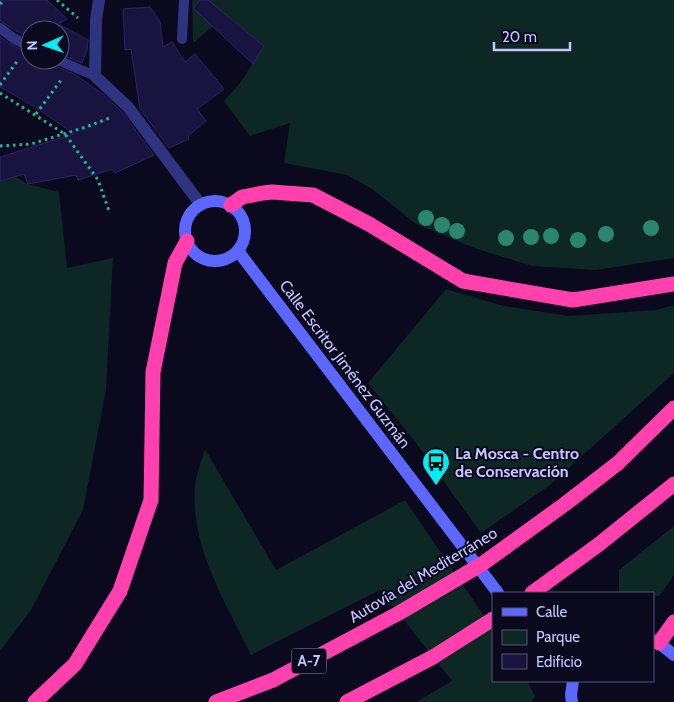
<svg xmlns="http://www.w3.org/2000/svg" width="674" height="702" font-family="Cabin,sans-serif">
	<style>
		.green { fill: #0c2724 }
		.building { fill: #18143f; stroke: #2b236e }
		.lines { fill: none; stroke-linecap: round; stroke-linejoin: round }
		.path { stroke: #21b7a1; stroke-width: 3; stroke-dasharray: 2.5 4; stroke-linecap: butt }
		.service { stroke: #2f3481; stroke-width: 10 }
		.tertiary { stroke: #2f3481; stroke-width: 12 }
		.secondary { stroke: #5c67ff; stroke-width: 12 }
		.motorway { stroke: #ff40ad; stroke-width: 15 }
		.tree { fill: #2b856f }
		.labels { text-anchor: middle; dominant-baseline: central; stroke-width: 4; stroke-linejoin: round; paint-order: stroke }
		.shield { fill: #0b091d; stroke: #8e8dbb; stroke-width: 1 }
		.shield-label { font-size: 15px; font-weight: bold; fill: #c6c5ff }
		.street-label { font-size: 16px; fill: #c6c5ff; stroke: #0b091d }
		.poi-label { font-size: 16px; font-weight: bold; fill: #c6c5ff; stroke: #0b091d; text-anchor: start }
	</style>
	<rect width="100%" height="100%" fill="#0b091d"/>
	<g class="green">
		<polygon points="192,0 674,0 674,258 596,270 532,266 477,249 416,224 372,189 347,175 284,163 290,123 250,136 224,101 240,83 264,46 227,15 193,43"/>
		<polygon points="16,177 28,184 59,192 67,268 113,258 106,390 83,510 31,610 0,651 0,181"/>
		<polygon points="446,289 504,306 569,316 656,310 674,305 674,373 550,485 481,533 416,443 368,383"/>
		<path d="M205,449L276,570L405,500L493,629V681H527L535,696L532,702H416L452,681L380,590L251,655C226,603 190,547 195,486C196,474 202,460 205,449Z"/>
		<polygon points="674,526 674,575 659,596 653,597 653,593 619,593 619,570"/>
	</g>
	<g class="building">
		<polygon points="0,0 47,0 67,19 58,24 88,40 87,50 82,63 60,54 60,30 30,30 30,39 0,21"/>
		<polygon points="200,0 208,0 264,46 253,64 193,8"/>
		<polygon points="150,7 160,22 163,47 172,42 185,62 195,54 224,89 197,109 206,121 188,136 189,139 169,148 140,109 131,49 125,50 123,9"/>
		<polygon points="0,37 10,44 30,54 30,60 51,60 55,66 76,75 105,96 122,112 154,155 115,173 112,169 78,180 76,175 28,184 24,174 0,181 0,157 74,134 34,106 0,87"/>
	</g>
	<g class="lines">
		<g class="path">
			<polyline points="57,0 78,18"/>
			<polyline points="0,4 4,0"/>
			<polyline points="0,85 18,60"/>
			<polyline points="0,93 65,134 98,180 109,211"/>
			<polyline points="36,114 61,80"/>
			<polyline points="0,146 31,144 86,127 112,117"/>
		</g>
		<g class="service">
			<polyline points="0,28 13,38 30,47"/>
			<polyline points="182,39 184,0"/>
			<polyline points="58,60 95,76"/>
		</g>
		<polyline class="tertiary" points="99,0 96,20 95,76 128,107 201,205"/>
		<g class="secondary">
			<circle cx="215" cy="231" r="30"/>
			<polyline points="238,251 498,593"/>
			<polyline points="653,640 659,643 674,655"/>
			<polyline points="572,702 571,695 573,681"/>
		</g>
		<g class="motorway">
			<polyline points="231,205 242,197 263,193 272,192 313,195 369,224 463,281 573,300 674,284"/>
			<polyline points="532,593 598,545 674,484"/>
			<polyline points="659,643 674,622"/>
			<polyline points="35,702 75,664 120,591 151,500 153,372 175,263 187,241"/>
			<polyline points="216,702 273,680 399,613 482,564 565,504 618,463 674,408"/>
			<polyline points="347,702 433,657 493,619"/>
		</g>
	</g>
	<g class="tree">
		<circle cx="426" cy="218" r="8"/>
		<circle cx="442" cy="225" r="8"/>
		<circle cx="651" cy="228" r="8"/>
		<circle cx="457" cy="231" r="8"/>
		<circle cx="606" cy="234" r="8"/>
		<circle cx="551" cy="236" r="8"/>
		<circle cx="531" cy="237" r="8"/>
		<circle cx="506" cy="238" r="8"/>
		<circle cx="578" cy="240" r="8"/>
	</g>
	<defs>
		<g id="bus-pin" transform="scale(1.4375)"><path d="M0 17L-7.5 6A9.5 9.5 0 1 1 7.5 6Z" fill="#00eef0" stroke="#0b091d"/><path d="M-5-6H5V4H4V6H2V4H-2V6H-4V4H-5ZM-3.5-4V0h7V-4ZM-3.5 1.2v1.5H-2V1.2ZM2 1.2v1.5H3.5V1.2Z" fill="#111"/></g>
	</defs>
	<g fill-rule="evenodd">
		<use href="#bus-pin" x="436" y="462"/>
	</g>
	<g class="labels">
		<rect class="shield" x="291.5" y="648.5" width="35" height="25" rx="4"/>
		<g class="shield-label">
			<text x="309" y="661">A-7</text>
		</g>
		<g class="street-label">
			<text transform="translate(345 364) rotate(53)">Calle Escritor Jiménez Guzmán</text>
			<text transform="translate(423 575) rotate(-31)">Autovía del Mediterráneo</text>
		</g>
		<g class="poi-label">
			<text x="455" y="453">La Mosca - Centro<tspan x="455" dy="18">de Conservación</tspan></text>
		</g>
	</g>
	<rect x="492" y="592" width="162" height="90" fill="#0b091d" stroke="#565477"/>
	<rect x="502" y="608" width="25" height="8" fill="#5c67ff" stroke="#565477"/>
	<text x="536" y="617" font-size="15" fill="#c6c5ff">Calle</text>
	<rect x="502" y="630" width="25" height="15" fill="#0c2724" stroke="#565477"/>
	<text x="536" y="642" font-size="15" fill="#c6c5ff">Parque</text>
	<rect x="502" y="654" width="25" height="15" fill="#18143f" stroke="#565477"/>
	<text x="536" y="667" font-size="15" fill="#c6c5ff">Edificio</text>
	<g transform="translate(45 45) rotate(268)"><circle r="24" fill="#0b091d" stroke="#565477"/>
	<path d="M0-4L9 19L0 12L-9 19Z" fill="#00eef0"/>
	<text y="-8" font-size="14" font-weight="bold" text-anchor="middle" fill="#c6c5ff">N</text>
	</g>
	<path d="M494 42v8h76v-8" fill="none" stroke="#c6c5ff" stroke-width="2.5"/>
	<text x="502" y="42" font-size="15" fill="#c6c5ff" stroke="#0b091d" stroke-width="4" paint-order="stroke">20 m</text>
</svg>
